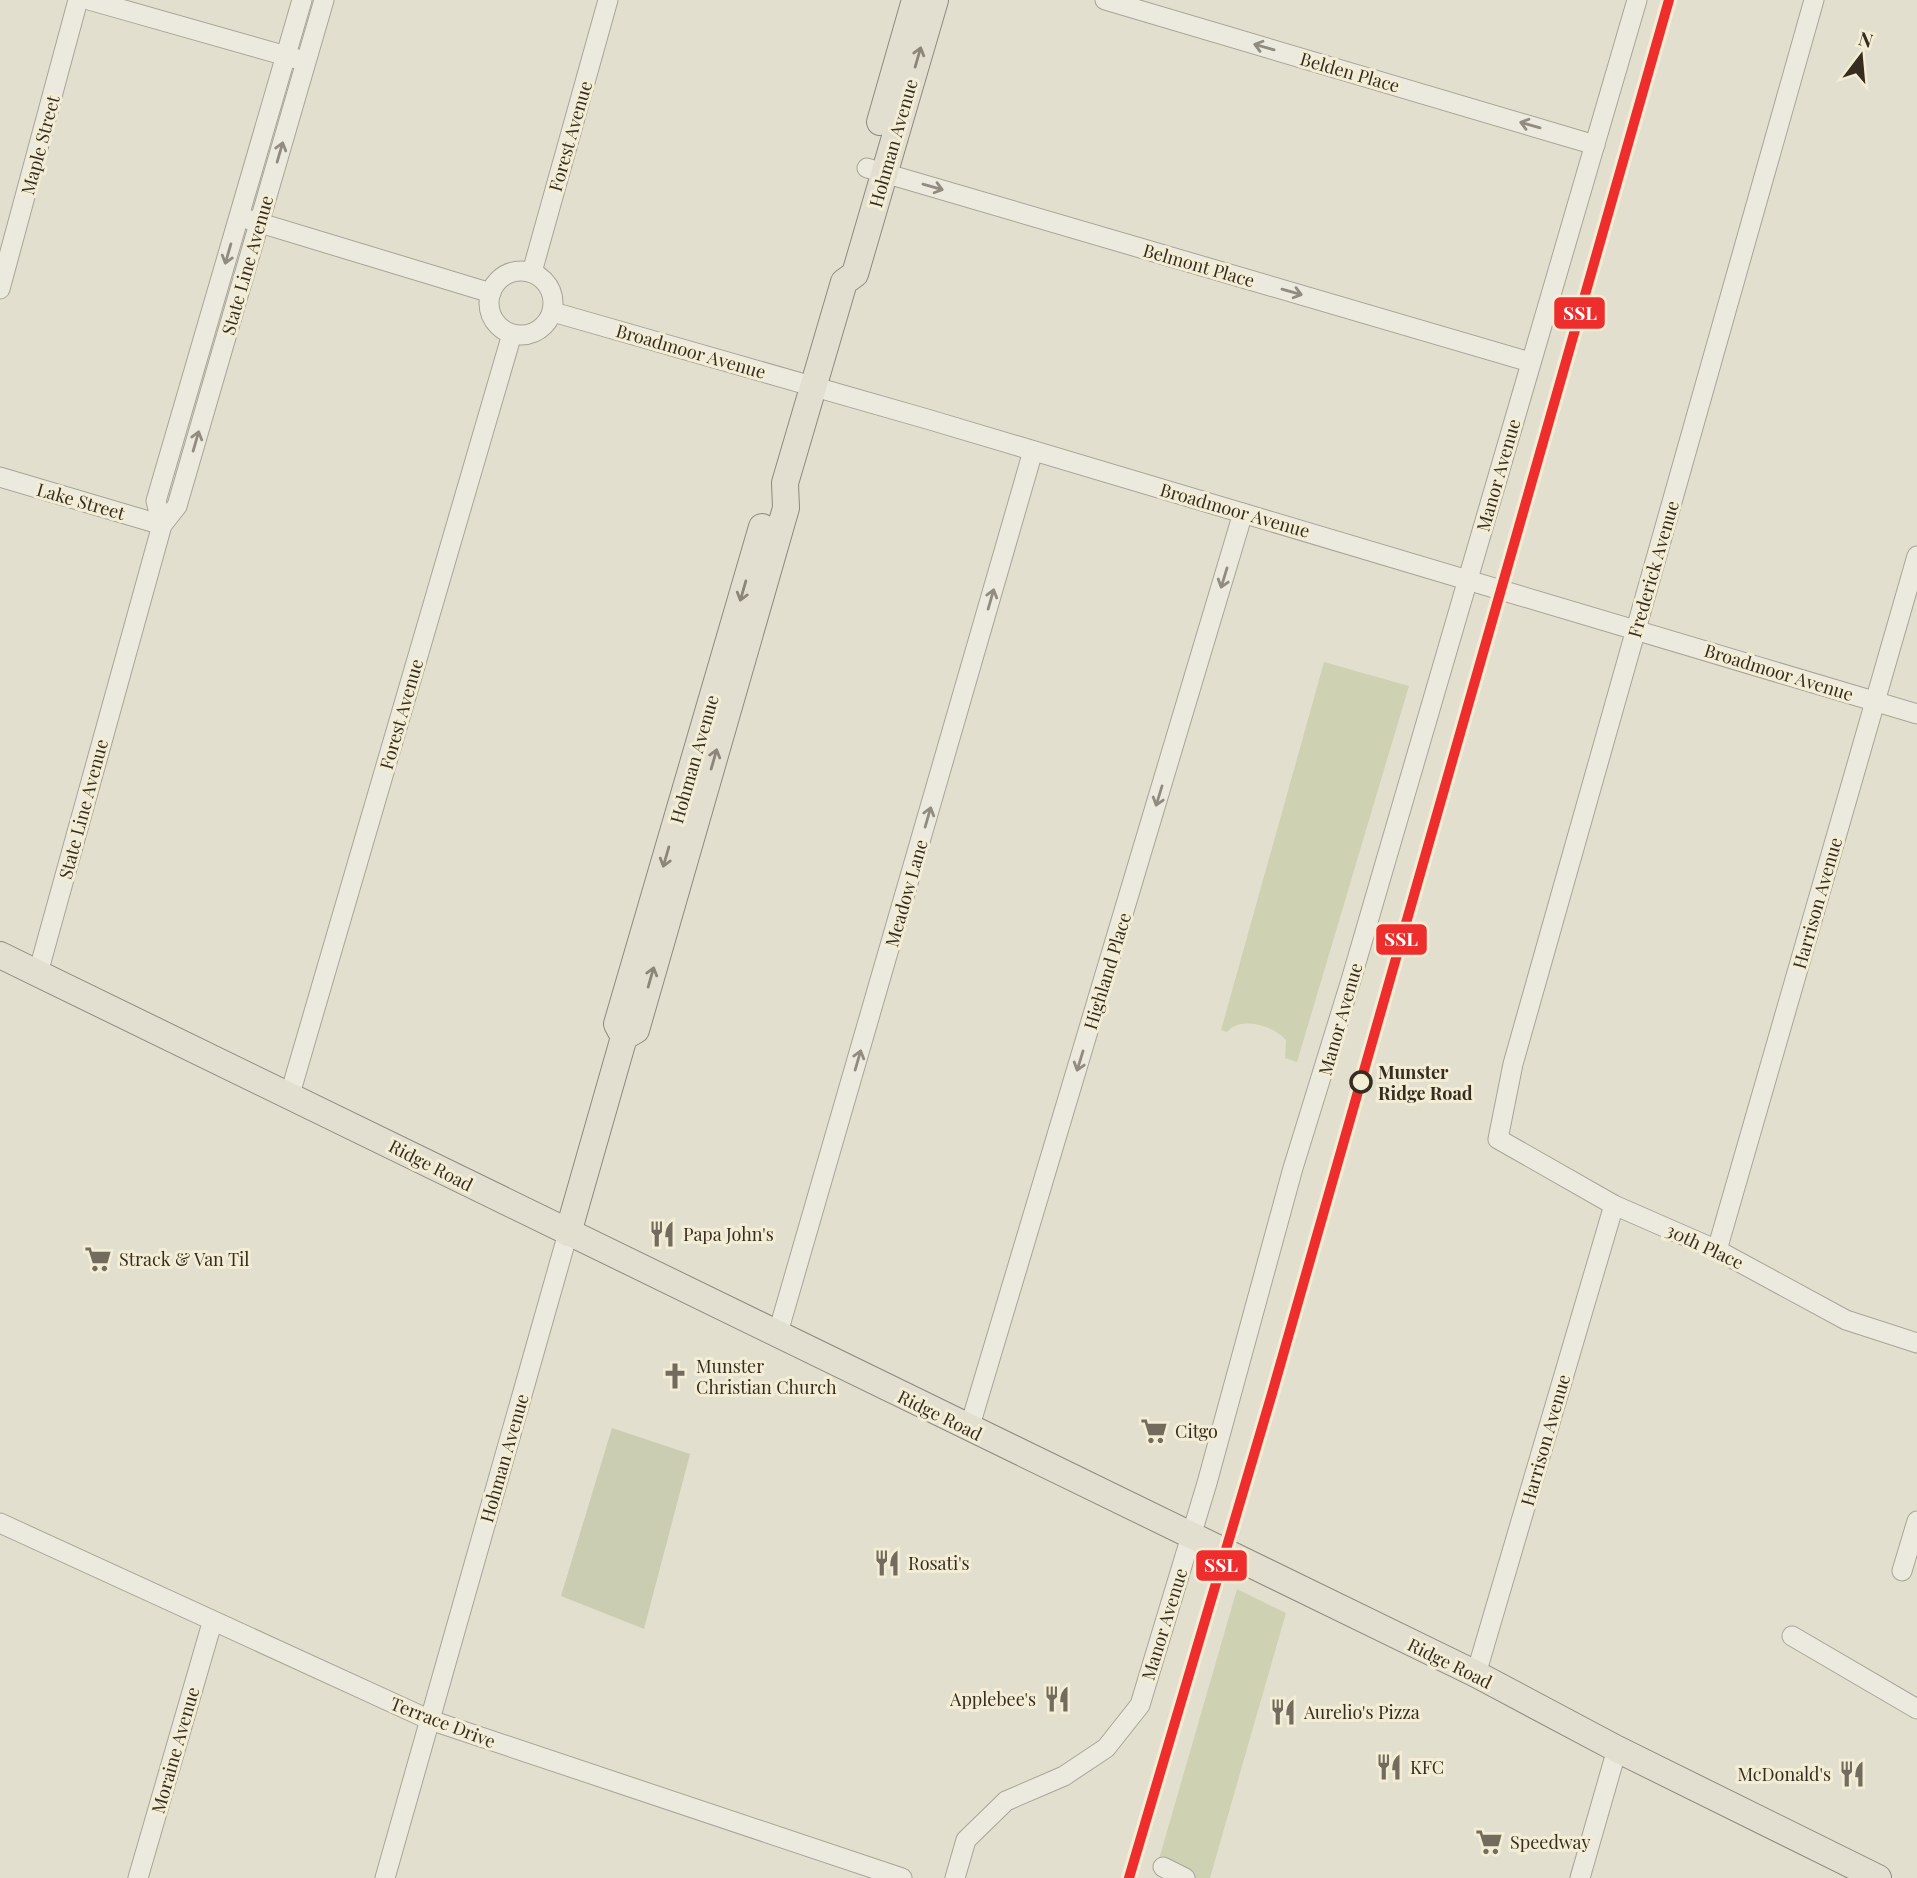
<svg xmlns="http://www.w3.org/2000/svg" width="1917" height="1878" font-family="'Playfair Display',serif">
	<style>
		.green { fill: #cfd2b2 }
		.cemetery { fill: #cacdb1 }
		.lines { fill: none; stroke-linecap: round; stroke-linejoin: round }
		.minor-casing { stroke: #a8a497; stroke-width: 21 }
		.major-casing { stroke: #8e897e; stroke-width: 28 }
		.minor { stroke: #ece9df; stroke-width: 19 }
		.major { stroke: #e2dfd1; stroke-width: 26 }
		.rail-1-casing { stroke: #f3edd5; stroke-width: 16 }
		.rail-1 { stroke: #ee2e2d; stroke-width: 10 }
		.oneway { stroke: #918b80 }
		.oneway2 { stroke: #8c8678 }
		.stop-dot { fill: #f3edd5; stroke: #362d20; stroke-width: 3.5 }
		.labels { text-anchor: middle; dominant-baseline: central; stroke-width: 6; stroke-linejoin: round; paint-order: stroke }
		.street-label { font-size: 18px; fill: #362d20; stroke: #f3edd5 }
		.stop-label { font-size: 18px; font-weight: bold; fill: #362d20; stroke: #f3edd5; text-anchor: start }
		.poi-label { font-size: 18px; fill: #362d20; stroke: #f3edd5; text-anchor: start }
		.line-badge { stroke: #f3edd5; stroke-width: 2.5 }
		.badge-label { font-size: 19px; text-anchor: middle; font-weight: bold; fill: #fff }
	</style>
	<rect width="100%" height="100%" fill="#e3dfce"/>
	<g class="green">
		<path d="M1324,662L1409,686L1297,1062L1285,1058L1286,1040C1272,1025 1241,1016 1227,1032L1221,1030Z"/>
		<polygon points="1237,1589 1286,1613 1210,1878 1192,1878 1159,1859"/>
	</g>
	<polygon class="cemetery" points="612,1428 690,1454 644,1629 561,1596"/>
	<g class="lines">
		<g class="minor-casing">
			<g id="minor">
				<polyline points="89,0 297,59"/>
				<polyline points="1105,0 1595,145"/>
				<polyline points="1814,0 1513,1064 1498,1139 1614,1205 1717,1250 1846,1320 1917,1343"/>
				<polyline points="867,168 1530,362"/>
				<polyline points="247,219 491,293"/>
				<circle cx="521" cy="303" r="32"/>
				<polyline points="532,272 608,0"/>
				<polyline points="0,289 78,0"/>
				<polyline points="553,312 927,419 1917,714"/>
				<polyline points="0,477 162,525"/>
				<polyline points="162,525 156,501 302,0"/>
				<polyline points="38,973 162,525 177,506 324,0"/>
				<polyline points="290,1094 512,334"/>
				<polyline points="1717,1250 1917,556"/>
				<polyline points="777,1336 1033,451"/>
				<polyline points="969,1429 1243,513"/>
				<polyline points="0,1523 430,1720 902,1878"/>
				<polyline points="1902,1571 1917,1521"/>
				<polyline points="1792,1636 1917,1709"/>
				<polyline points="1476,1674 1614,1205"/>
				<polyline points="1163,1867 1185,1878"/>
				<polyline points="138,1878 212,1623"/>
				<polyline points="385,1878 568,1233"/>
				<polyline points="955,1878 966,1840 1006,1801 1064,1776 1106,1748 1140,1705 1207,1483 1293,1168 1351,980 1637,0"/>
				<polyline points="1580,1878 1617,1749"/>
			</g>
		</g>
		<g class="major-casing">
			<g id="major">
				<polyline points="880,122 915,0"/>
				<polyline points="0,955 1476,1674 1617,1749 1878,1878"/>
				<polyline points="624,1037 617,1024 762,527"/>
				<polyline points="568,1233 624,1037 636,1030 786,508 785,483 844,282 855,274 935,0"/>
			</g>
		</g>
		<use href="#minor" class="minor"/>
		<use href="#major" class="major"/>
		<g class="rail-1-casing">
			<polyline id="rail-1" points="1129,1878 1271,1397 1669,0"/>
		</g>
		<use href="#rail-1" class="rail-1"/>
	</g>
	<defs><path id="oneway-shaft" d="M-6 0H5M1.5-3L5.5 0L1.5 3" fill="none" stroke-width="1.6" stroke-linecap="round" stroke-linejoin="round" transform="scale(1.75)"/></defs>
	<g class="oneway">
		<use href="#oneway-shaft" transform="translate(1264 47) rotate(-164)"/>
		<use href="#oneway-shaft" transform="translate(1530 125) rotate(-164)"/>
		<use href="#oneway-shaft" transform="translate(280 152) rotate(-74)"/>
		<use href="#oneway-shaft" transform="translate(933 187) rotate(16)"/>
		<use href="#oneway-shaft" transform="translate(228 254) rotate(106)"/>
		<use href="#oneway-shaft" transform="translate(1292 292) rotate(16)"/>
		<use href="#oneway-shaft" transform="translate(196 441) rotate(-74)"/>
		<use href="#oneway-shaft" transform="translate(1224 578) rotate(107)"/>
		<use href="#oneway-shaft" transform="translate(991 599) rotate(-74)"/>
		<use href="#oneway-shaft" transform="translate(1159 796) rotate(107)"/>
		<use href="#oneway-shaft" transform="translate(928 817) rotate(-74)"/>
		<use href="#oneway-shaft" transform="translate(858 1060) rotate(-74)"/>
		<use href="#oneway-shaft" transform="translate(1080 1061) rotate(107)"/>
	</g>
	<g class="oneway2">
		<use href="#oneway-shaft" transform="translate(918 57) rotate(-74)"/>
		<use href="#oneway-shaft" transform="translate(743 591) rotate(106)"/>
		<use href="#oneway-shaft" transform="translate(714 759) rotate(-74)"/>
		<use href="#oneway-shaft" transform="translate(666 857) rotate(106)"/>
		<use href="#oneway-shaft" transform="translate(651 977) rotate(-74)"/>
	</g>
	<defs>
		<g id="restaurant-bare" transform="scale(2.1)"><path d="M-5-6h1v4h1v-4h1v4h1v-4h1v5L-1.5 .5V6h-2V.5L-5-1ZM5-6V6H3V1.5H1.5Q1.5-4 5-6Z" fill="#736b5d" stroke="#f3edd5" stroke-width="2.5" paint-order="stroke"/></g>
		<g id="supermarket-bare" transform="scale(2.1)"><path d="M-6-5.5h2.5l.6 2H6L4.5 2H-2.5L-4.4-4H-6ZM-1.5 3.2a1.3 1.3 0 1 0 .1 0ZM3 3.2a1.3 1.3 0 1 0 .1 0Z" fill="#736b5d" stroke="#f3edd5" stroke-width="2.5" paint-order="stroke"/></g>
		<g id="church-bare" transform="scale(2.1)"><path d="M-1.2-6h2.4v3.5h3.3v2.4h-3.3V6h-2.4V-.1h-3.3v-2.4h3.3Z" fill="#736b5d" stroke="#f3edd5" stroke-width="2.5" paint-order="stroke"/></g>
	</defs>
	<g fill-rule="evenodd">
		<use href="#restaurant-bare" x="662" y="1234"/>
		<use href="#supermarket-bare" x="98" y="1259"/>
		<use href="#church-bare" x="675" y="1376"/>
		<use href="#supermarket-bare" x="1154" y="1431"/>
		<use href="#restaurant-bare" x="887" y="1563"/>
		<use href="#restaurant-bare" x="1057" y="1699"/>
		<use href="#restaurant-bare" x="1283" y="1712"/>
		<use href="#restaurant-bare" x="1389" y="1767"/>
		<use href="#restaurant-bare" x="1852" y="1774"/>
		<use href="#supermarket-bare" x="1489" y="1842"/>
	</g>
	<circle class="stop-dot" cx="1361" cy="1082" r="10"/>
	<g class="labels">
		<g class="street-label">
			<text transform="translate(1350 72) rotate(16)">Belden Place</text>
			<text transform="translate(570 136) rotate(-74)">Forest Avenue</text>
			<text transform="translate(893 143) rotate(-74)">Hohman Avenue</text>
			<text transform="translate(40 145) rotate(-75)">Maple Street</text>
			<text transform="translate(247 265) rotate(-74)">State Line Avenue</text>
			<text transform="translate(1199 265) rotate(16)">Belmont Place</text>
			<text transform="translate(691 351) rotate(16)">Broadmoor Avenue</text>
			<text transform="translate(1498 475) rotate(-74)">Manor Avenue</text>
			<text transform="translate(81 501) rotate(16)">Lake Street</text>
			<text transform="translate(1235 510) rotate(16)">Broadmoor Avenue</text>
			<text transform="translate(1653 569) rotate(-74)">Frederick Avenue</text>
			<text transform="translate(1779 672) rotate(17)">Broadmoor Avenue</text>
			<text transform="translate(401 714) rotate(-74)">Forest Avenue</text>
			<text transform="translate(694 759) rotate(-74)">Hohman Avenue</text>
			<text transform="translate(83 809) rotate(-75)">State Line Avenue</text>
			<text transform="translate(906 893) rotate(-74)">Meadow Lane</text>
			<text transform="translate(1817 903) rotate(-74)">Harrison Avenue</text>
			<text transform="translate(1107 971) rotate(-73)">Highland Place</text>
			<text transform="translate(1340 1019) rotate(-74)">Manor Avenue</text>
			<text transform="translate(431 1165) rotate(27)">Ridge Road</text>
			<text transform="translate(1705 1246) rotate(25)">30th Place</text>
			<text transform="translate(940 1415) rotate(26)">Ridge Road</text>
			<text transform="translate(1545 1440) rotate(-74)">Harrison Avenue</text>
			<text transform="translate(504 1458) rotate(-74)">Hohman Avenue</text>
			<text transform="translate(1164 1624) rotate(-73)">Manor Avenue</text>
			<text transform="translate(1450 1663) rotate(26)">Ridge Road</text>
			<text transform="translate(443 1722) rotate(21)">Terrace Drive</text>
			<text transform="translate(175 1750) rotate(-74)">Moraine Avenue</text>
		</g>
		<g class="stop-label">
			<text x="1378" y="1072">Munster<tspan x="1378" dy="21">Ridge Road</tspan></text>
		</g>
		<g class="poi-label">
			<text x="683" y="1234">Papa John's</text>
			<text x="119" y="1259">Strack &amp; Van Til</text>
			<text x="696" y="1366">Munster<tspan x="696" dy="21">Christian Church</tspan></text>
			<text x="1175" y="1431">Citgo</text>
			<text x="908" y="1563">Rosati's</text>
			<text x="1036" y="1699" text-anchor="end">Applebee's</text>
			<text x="1304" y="1712">Aurelio's Pizza</text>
			<text x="1410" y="1767">KFC</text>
			<text x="1831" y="1774" text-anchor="end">McDonald's</text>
			<text x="1510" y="1842">Speedway</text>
		</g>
	</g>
	<g class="line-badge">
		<rect x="1553" y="296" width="53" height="34" rx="7" fill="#ee2e2d"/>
		<rect x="1375" y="923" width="53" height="33" rx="7" fill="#ee2e2d"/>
		<rect x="1195" y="1549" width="53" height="33" rx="7" fill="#ee2e2d"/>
	</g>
	<g class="badge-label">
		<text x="1580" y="320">SSL</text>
		<text x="1401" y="946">SSL</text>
		<text x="1221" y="1572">SSL</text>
	</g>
	<g transform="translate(1861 56) rotate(16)" stroke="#f3edd5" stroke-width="5" paint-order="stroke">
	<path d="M0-5L12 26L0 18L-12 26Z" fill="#362d20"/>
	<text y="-10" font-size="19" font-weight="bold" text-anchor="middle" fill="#362d20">N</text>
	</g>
</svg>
